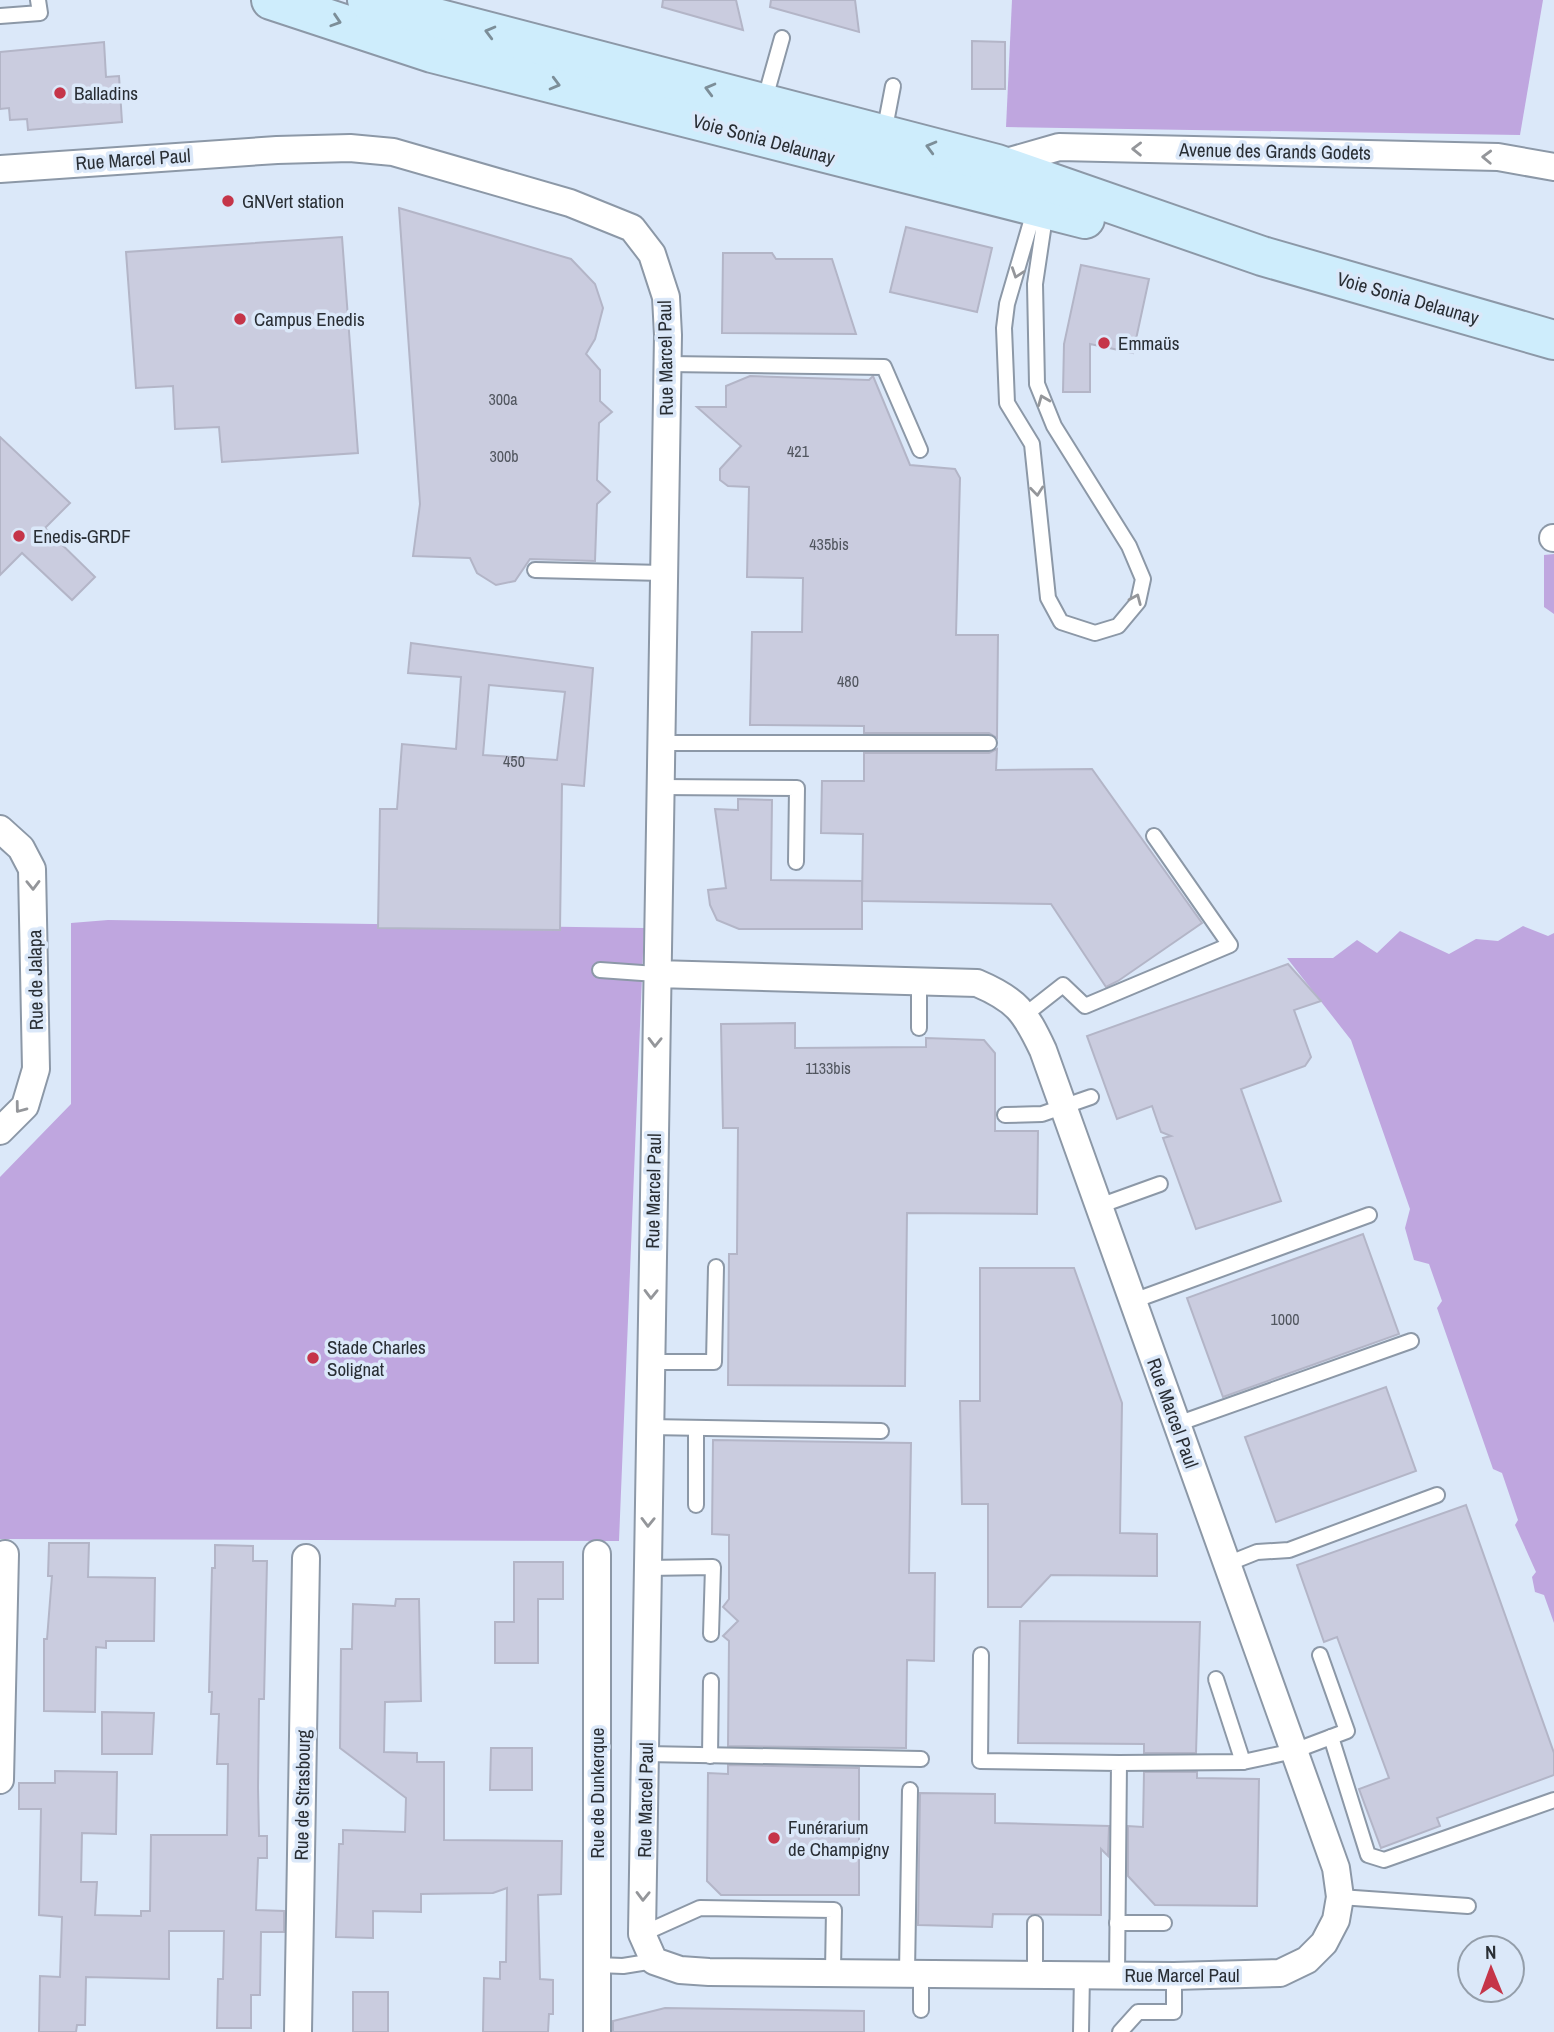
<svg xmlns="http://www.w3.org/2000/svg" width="1554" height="2032" font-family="'Archivo Narrow',sans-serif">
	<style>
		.green { fill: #bfa6df }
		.building { fill: #caccdf; stroke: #b3b5c7; stroke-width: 2; fill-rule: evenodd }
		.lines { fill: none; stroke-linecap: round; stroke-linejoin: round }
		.lane-casing { stroke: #8c98a7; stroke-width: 18 }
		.street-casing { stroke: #8c98a7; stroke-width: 30 }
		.secondary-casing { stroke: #8c98a7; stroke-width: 42 }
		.lane { stroke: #fff; stroke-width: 14 }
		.street { stroke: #fff; stroke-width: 26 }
		.secondary { stroke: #ceedfc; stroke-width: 38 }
		.oneway { stroke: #7c8e98 }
		.oneway2 { stroke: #94969a }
		.poi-dot { fill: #c53549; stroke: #dbe8f9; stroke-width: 2.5 }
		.labels { text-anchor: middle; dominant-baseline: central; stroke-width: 7; stroke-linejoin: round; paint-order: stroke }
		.number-label { font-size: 16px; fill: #51565f }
		.poi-label { font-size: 19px; fill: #292e34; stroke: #dbe8f9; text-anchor: start }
		.street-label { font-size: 19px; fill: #292e34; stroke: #dbe8f9 }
	</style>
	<rect width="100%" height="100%" fill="#dbe8f9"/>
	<g class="green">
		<polygon points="1012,0 1543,0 1520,135 1006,127"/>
		<polygon points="1554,554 1554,614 1544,607 1544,555"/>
		<polygon points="108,920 644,928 619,1541 0,1539 0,1177 71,1104 71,923"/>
		<polygon points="1523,926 1548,936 1554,933 1554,1623 1544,1595 1535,1592 1532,1577 1536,1572 1515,1525 1518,1520 1502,1473 1493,1469 1437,1308 1442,1301 1429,1264 1414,1260 1405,1228 1410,1209 1351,1040 1287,958 1333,958 1357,940 1377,953 1400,931 1449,954 1476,939 1498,941"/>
	</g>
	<g class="building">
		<polygon points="663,0 736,0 743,30 662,7"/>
		<polygon points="771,0 855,0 859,32 770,7"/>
		<polygon points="972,41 1005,42 1005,89 972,89"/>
		<polygon points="104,42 106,77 119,76 122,122 28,130 27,119 10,120 9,108 0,109 0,52"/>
		<polygon points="399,208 571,259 595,284 603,308 595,339 586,354 600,370 600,401 612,412 599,423 597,480 610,492 597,504 595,561 530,559 515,581 496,585 477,573 470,558 413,556 420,504"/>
		<polygon points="906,227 992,248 977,312 890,292"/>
		<polygon points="342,237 358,453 222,462 219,427 175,429 173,386 136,388 126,252"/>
		<polygon points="723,253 772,253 776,259 832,259 856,334 722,333"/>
		<polygon points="1081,265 1149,279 1133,353 1090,344 1090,392 1063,392 1064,344"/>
		<polygon points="750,376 869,380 873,376 910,465 955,469 960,478 956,635 998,635 997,738 989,733 864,733 864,726 750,725 752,632 802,632 803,578 747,577 749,487 728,486 720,480 720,469 741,446 697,407 726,407 726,386"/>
		<polygon points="0,437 70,503 45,528 95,577 72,600 22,553 0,575"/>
		<path d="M411,643L593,668L584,786L562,784L560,930L378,928L380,809H397L402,744L456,749L461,677L408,673ZM489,685L565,692L557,760L483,755Z"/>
		<polygon points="997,749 996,770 1092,769 1202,923 1118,981 1106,987 1051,904 862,901 863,834 821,833 822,781 864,781 864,753 989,753"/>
		<polygon points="738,799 772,800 771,880 862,881 862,929 739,929 717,920 710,905 708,890 726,888 715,809 738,810"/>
		<polygon points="1288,964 1321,1001 1294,1010 1311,1057 1305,1066 1241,1089 1281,1201 1196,1229 1163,1138 1171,1136 1161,1132 1152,1106 1117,1119 1087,1036"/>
		<polygon points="795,1023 795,1048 926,1047 926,1038 984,1040 995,1053 995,1131 1038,1131 1037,1214 907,1213 905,1386 728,1385 729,1254 737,1254 738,1128 723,1128 721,1024"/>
		<polygon points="1363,1234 1399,1334 1223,1397 1187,1298"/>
		<polygon points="980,1268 1074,1268 1122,1403 1120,1533 1157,1534 1157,1576 1051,1575 1021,1607 988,1607 988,1504 962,1504 960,1401 980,1401"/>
		<polygon points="1386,1387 1416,1471 1276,1522 1245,1437"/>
		<polygon points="713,1440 911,1443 909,1573 935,1573 934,1661 907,1660 906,1748 728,1746 729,1641 723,1636 738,1621 723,1607 729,1599 729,1535 712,1534"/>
		<polygon points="1466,1505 1554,1753 1554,1775 1437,1818 1440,1826 1381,1848 1359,1789 1389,1778 1337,1637 1324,1642 1297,1565"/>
		<polygon points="49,1543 89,1543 88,1577 155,1578 154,1641 106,1641 106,1648 96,1647 95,1712 44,1711 44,1639 47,1639 52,1576 48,1576"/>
		<polygon points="215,1545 253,1546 253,1561 267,1561 264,1699 259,1699 258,1788 259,1836 267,1836 267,1858 258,1858 256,1910 284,1911 284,1932 261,1932 260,1995 251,1995 251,2028 217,2028 218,1979 223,1979 224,1931 169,1931 169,1979 86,1977 85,2025 77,2025 76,2032 39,2032 40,1976 60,1977 62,1917 39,1915 41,1809 19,1809 19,1783 55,1783 55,1771 117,1772 116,1834 82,1833 81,1882 97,1882 95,1915 141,1916 141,1911 150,1911 151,1835 227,1835 228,1764 217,1764 219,1714 211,1714 212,1692 209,1692 212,1568 215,1568"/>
		<polygon points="514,1562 563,1562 563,1599 538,1599 538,1663 495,1663 495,1622 514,1622"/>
		<polygon points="396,1599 419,1599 421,1701 385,1702 384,1752 417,1753 417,1762 444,1762 444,1840 562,1841 561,1894 538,1895 540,1979 553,1980 553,2014 549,2014 548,2032 483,2032 484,1978 500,1979 500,1962 506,1962 507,1888 493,1893 421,1894 421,1912 373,1911 373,1938 336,1937 339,1844 343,1844 343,1830 405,1832 406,1798 340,1748 341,1649 352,1649 353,1604 395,1606"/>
		<polygon points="1020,1621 1200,1622 1196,1753 1144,1753 1144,1744 1018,1743"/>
		<polygon points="102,1712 154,1713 152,1754 102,1754"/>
		<polygon points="491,1748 532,1748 532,1790 490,1790"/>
		<polygon points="728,1765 859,1768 859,1895 721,1895 707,1881 708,1773 728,1774"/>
		<polygon points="1144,1772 1197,1772 1197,1778 1259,1779 1257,1906 1155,1905 1128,1876 1128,1826 1143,1827"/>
		<polygon points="920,1793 995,1794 995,1823 1109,1826 1108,1856 1101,1849 1101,1915 993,1914 992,1927 918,1925"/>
		<rect x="353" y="1992" width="35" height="40"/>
		<polygon points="665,2008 864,2011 864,2032 613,2032 613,2021"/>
	</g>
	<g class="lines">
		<g class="lane-casing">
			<g id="lane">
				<polyline points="0,16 40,13 38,0"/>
				<polyline points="764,102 782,38"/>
				<polyline points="884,133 893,86"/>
				<polyline points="1035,208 1007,304 1004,328 1007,403 1032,444 1048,598 1061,622 1095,633 1118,626 1138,602 1143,579 1129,546 1054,426 1037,384 1035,284 1046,210"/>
				<polyline points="667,364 884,367 920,450"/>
				<polyline points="535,570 663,573"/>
				<polyline points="660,743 989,743"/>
				<polyline points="660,787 797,788 796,862"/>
				<polyline points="600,970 656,974"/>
				<polyline points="1026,1014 1063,985 1085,1006 1230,945 1154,836"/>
				<polyline points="919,1028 919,980"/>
				<polyline points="1005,1115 1042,1114 1091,1097"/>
				<polyline points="1099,1206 1160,1184"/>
				<polyline points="1133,1301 1369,1215"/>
				<polyline points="650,1362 714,1362 716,1267"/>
				<polyline points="1177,1424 1411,1341"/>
				<polyline points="649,1427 881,1431"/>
				<polyline points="696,1505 696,1428"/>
				<polyline points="1227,1564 1257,1552 1289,1550 1437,1495"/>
				<polyline points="647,1568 713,1567 711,1634"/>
				<polyline points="981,1655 980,1761 1119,1763 1117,1974"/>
				<polyline points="1216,1679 1243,1762"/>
				<polyline points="1331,1737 1368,1855 1384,1860 1554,1800"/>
				<polyline points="646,1754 921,1759"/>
				<polyline points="710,1756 711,1681"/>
				<polyline points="1119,1763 1243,1762 1294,1751 1347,1731 1320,1655"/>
				<polyline points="1340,1897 1468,1906"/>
				<polyline points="1117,1923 1164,1923"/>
				<polyline points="642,1934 700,1908 834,1910 833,1971"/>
				<polyline points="597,1965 623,1966 654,1961"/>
				<polyline points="907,1972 910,1790"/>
				<polyline points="921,1972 921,2010"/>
				<polyline points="1035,1973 1035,1923"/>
				<polyline points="1081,2032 1082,1974"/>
				<polyline points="1120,2032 1138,2012 1174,2012 1174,1976"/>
			</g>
		</g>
		<g class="street-casing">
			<g id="street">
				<polyline points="996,165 1059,147 1498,157 1554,167"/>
				<path d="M0,169L277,150L350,148L393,152L570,203L632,228L652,254L666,297L668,335L642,1934L654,1961L680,1970L709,1972L1174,1976L1280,1973L1307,1960L1324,1943L1336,1920L1340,1897L1336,1868L1043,1050C1025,1012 1017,1000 977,983L656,974"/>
				<polyline points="1553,538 1554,538"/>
				<polyline points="0,829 21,848 32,869 36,1069 25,1106 0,1131"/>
				<polyline points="0,1780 5,1554"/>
				<polyline points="298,2032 306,1558"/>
				<polyline points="597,2032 597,1554"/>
			</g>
		</g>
		<g class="secondary-casing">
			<g id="secondary">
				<polyline points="271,0 432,53 1085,219"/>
				<polyline points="367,0 997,164 1262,256 1554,340"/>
			</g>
		</g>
		<use href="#lane" class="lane"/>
		<use href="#street" class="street"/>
		<use href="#secondary" class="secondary"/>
	</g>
	<defs><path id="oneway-chevron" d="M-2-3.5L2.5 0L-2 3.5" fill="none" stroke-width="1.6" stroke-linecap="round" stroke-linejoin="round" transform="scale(1.75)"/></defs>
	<g class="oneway">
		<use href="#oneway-chevron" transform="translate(336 21) rotate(18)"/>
		<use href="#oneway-chevron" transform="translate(490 32) rotate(-165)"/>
		<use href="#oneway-chevron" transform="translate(555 84) rotate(15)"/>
		<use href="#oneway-chevron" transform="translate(710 89) rotate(-165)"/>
		<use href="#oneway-chevron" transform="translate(931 147) rotate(-165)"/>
	</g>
	<g class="oneway2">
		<use href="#oneway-chevron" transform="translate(1137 149) rotate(-179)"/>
		<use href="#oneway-chevron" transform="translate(1487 157) rotate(-178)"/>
		<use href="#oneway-chevron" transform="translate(1017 273) rotate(109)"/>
		<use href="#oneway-chevron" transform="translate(1043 400) rotate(-112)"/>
		<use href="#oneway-chevron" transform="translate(1037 491) rotate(84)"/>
		<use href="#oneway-chevron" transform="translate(1136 599) rotate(-67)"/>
		<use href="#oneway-chevron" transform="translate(33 885) rotate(89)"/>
		<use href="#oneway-chevron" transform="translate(655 1042) rotate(91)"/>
		<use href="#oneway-chevron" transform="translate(20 1108) rotate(127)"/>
		<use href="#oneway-chevron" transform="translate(651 1294) rotate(91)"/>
		<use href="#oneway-chevron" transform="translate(648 1522) rotate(91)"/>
		<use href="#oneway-chevron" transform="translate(643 1896) rotate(91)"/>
	</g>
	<g class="poi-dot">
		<circle cx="60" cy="93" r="7"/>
		<circle cx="228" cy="201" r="7"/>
		<circle cx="240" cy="319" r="7"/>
		<circle cx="1104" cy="343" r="7"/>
		<circle cx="19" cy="536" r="7"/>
		<circle cx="313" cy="1358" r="7"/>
		<circle cx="774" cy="1838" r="7"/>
	</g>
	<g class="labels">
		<g class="number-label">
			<text x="503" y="399">300a</text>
			<text x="798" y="451">421</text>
			<text x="504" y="456">300b</text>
			<text x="829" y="544">435bis</text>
			<text x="848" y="681">480</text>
			<text x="514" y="761">450</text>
			<text x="828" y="1068">1133bis</text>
			<text x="1285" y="1319">1000</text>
		</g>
		<g class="poi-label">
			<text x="74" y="93">Balladins</text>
			<text x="242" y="201">GNVert station</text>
			<text x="254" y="319">Campus Enedis</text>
			<text x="1118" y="343">Emmaüs</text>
			<text x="33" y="536">Enedis-GRDF</text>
			<text x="327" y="1347">Stade Charles<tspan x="327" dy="22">Solignat</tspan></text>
			<text x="788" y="1827">Funérarium<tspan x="788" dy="22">de Champigny</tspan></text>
		</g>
		<g class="street-label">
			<text transform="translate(764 139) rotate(15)">Voie Sonia Delaunay</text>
			<text transform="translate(1275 151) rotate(1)">Avenue des Grands Godets</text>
			<text transform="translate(133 159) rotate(-4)">Rue Marcel Paul</text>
			<text transform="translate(1408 298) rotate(16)">Voie Sonia Delaunay</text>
			<text transform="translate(665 358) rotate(-91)">Rue Marcel Paul</text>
			<text transform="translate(35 980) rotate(-91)">Rue de Jalapa</text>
			<text transform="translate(653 1191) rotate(-89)">Rue Marcel Paul</text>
			<text transform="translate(1173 1413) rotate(70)">Rue Marcel Paul</text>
			<text transform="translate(597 1793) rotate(-90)">Rue de Dunkerque</text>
			<text transform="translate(302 1795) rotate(-89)">Rue de Strasbourg</text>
			<text transform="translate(645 1800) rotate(-89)">Rue Marcel Paul</text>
			<text x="1182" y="1975">Rue Marcel Paul</text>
		</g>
	</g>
	<g transform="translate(1491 1969) rotate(359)"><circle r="33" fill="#dbe8f9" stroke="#949eaa" stroke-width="2"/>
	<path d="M0-5L12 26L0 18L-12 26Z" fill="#c53549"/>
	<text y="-10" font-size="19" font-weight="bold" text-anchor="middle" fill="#292e34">N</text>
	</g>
</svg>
